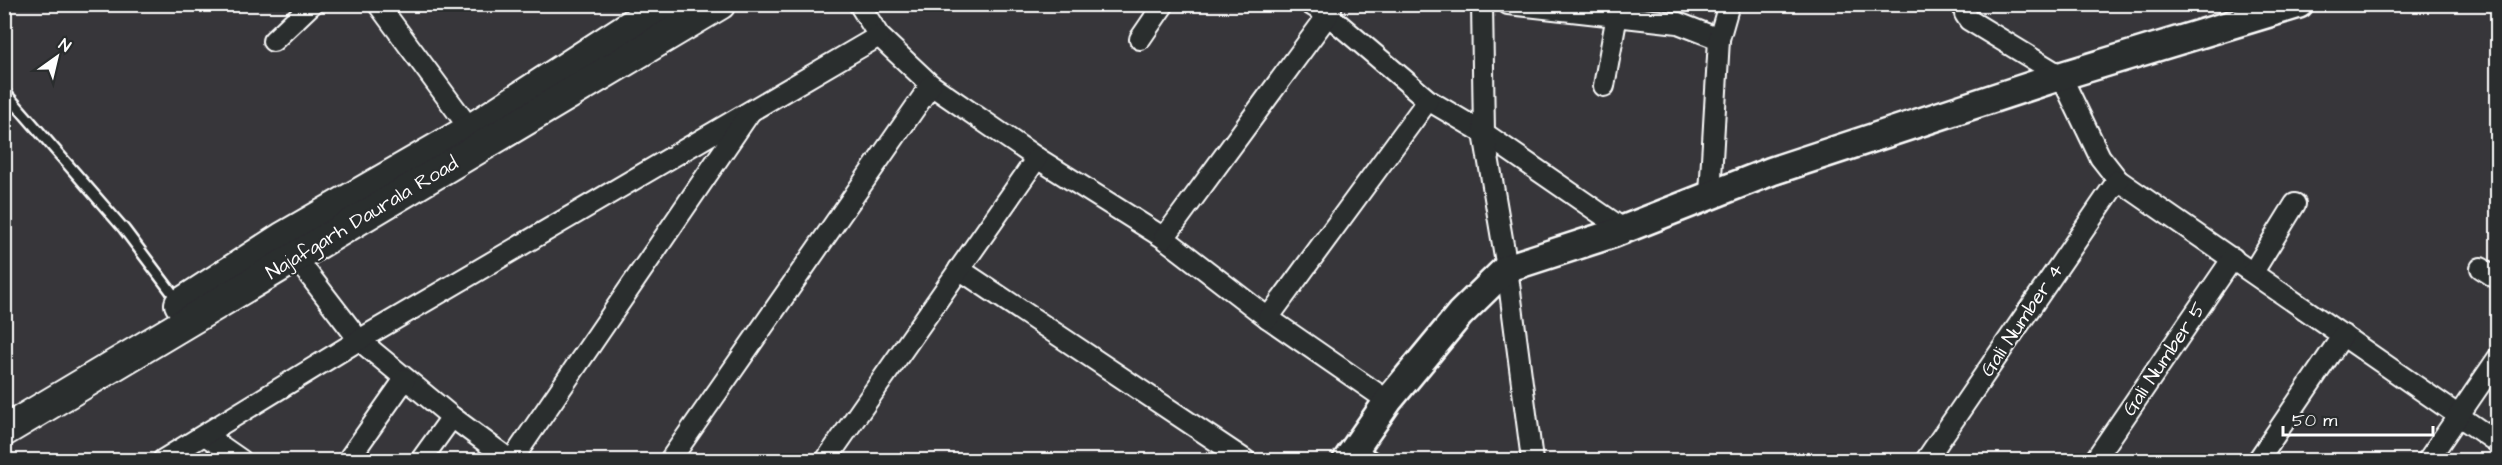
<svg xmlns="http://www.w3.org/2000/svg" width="2502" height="465" font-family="'Architects Daughter',sans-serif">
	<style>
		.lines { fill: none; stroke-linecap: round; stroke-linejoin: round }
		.lane-casing { stroke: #fff; stroke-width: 14 }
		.street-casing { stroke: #fff; stroke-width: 24 }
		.secondary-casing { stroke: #fff; stroke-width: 32 }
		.primary-casing { stroke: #fff; stroke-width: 34 }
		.lane { stroke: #2a2d2e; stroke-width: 9 }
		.street { stroke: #2a2d2e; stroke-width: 20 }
		.secondary { stroke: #2a2d2e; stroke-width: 27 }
		.primary { stroke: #2a2d2e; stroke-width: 30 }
		.labels { text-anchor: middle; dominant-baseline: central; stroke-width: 4.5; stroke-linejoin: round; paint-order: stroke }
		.street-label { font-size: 20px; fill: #fff; stroke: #2a2d2e }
	</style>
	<rect width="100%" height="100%" fill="#37363a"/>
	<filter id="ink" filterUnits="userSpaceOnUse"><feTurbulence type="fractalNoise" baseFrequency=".0167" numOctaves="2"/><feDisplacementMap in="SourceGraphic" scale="12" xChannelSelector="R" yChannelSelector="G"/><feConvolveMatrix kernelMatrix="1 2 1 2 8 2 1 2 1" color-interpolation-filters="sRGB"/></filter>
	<g filter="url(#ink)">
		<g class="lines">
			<g class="lane-casing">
				<g id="lane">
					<polyline points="4,91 124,229 179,302"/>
					<polyline points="1359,447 1377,460"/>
				</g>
			</g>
			<g class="street-casing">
				<g id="street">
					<polyline points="378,4 476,137"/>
					<polyline points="859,4 879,36 931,85 1037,158 1164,238 1268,318 1388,401"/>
					<polyline points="1310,4 1328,15 1428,100 1484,133 1623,229"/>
					<polyline points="1482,4 1484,133 1507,268 1532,460"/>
					<polyline points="1508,4 1678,23 1719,39"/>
					<polyline points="1966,4 1965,14 1969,20 2061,76 2100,157 2118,180 2498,443"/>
					<polyline points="1140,39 1164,4"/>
					<polyline points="273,41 312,4"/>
					<polyline points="1604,86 1619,4"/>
					<polyline points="1710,194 1719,39 1729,4"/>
					<polyline points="1164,238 1328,15 1332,5"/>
					<polyline points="290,250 359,340 452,417 510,460"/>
					<polyline points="2481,268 2498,279"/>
					<polyline points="959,269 1245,460"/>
					<polyline points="2253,272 2295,204"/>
					<polyline points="1268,318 1428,100"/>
					<polyline points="205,435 241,460"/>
					<polyline points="163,460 359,340 879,36"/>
					<polyline points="348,460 405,379"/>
					<polyline points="421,460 452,417"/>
					<polyline points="512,460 750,112"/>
					<polyline points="670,460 931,85"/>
					<polyline points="826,460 1037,158"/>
					<polyline points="1926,460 2118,180"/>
					<polyline points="2095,460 2233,258"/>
					<polyline points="2258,460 2343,335"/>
					<polyline points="2428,460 2498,358"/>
				</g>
			</g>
			<g class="secondary-casing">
				<polyline id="secondary" points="1347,460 1388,401 1460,314 1507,268 1612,234 1772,171 2061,76 2299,4"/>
			</g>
			<g class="primary-casing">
				<g id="primary">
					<polyline points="180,304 282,238 471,129 664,4"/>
					<polyline points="4,431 720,4"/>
				</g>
			</g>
			<use href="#lane" class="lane"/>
			<use href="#street" class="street"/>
			<use href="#secondary" class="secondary"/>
			<use href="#primary" class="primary"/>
		</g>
	</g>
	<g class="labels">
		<g class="street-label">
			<text transform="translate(362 218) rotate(-31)">Najafgarh Daurala Road</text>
			<text transform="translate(2022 320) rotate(-56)">Gali Number 4</text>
			<text transform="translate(2164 359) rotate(-56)">Gali Number 5</text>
		</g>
	</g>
	<rect width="2502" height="465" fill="none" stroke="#2a2d2e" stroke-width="24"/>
	<rect x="12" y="12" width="2478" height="441" fill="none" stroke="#fff" stroke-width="2" filter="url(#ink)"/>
	<g transform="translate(57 57) rotate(34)" stroke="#2a2d2e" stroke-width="4.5" paint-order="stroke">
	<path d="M0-4.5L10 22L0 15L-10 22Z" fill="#ffffff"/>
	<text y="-9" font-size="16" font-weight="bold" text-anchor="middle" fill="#ffffff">N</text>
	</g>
	<path d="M2283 426v9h150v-9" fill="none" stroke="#ffffff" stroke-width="3"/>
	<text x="2292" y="426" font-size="18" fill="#ffffff" stroke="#2a2d2e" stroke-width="4.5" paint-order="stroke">50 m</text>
</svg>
